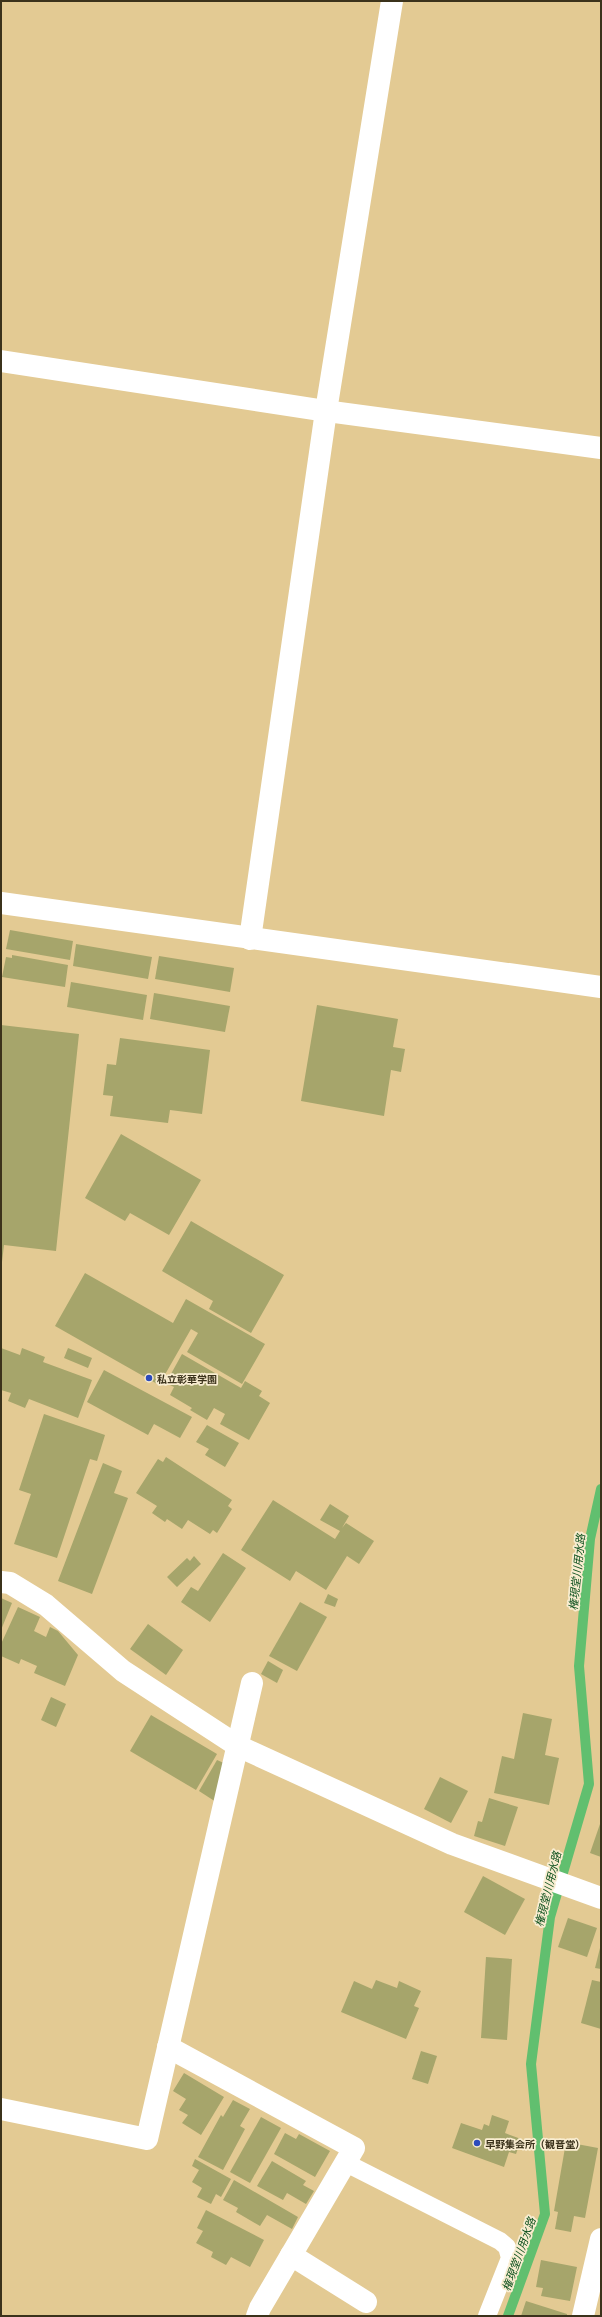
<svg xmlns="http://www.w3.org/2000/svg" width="602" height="2317" font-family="Georgia,'Noto Sans JP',serif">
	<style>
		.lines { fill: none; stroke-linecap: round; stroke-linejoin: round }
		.stream { stroke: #61bf6f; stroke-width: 10 }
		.building { fill: #a6a56b }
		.lane { stroke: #fff; stroke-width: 18 }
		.street { stroke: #fff; stroke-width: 22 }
		.poi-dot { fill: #2c4bbb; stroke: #f9edd1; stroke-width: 1.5 }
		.labels { text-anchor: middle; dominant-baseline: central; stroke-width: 3.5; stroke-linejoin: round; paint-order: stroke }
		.poi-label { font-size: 10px; font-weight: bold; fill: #3b321b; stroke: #f9edd1; text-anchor: start }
		.water-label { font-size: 11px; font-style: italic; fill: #0f521f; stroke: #f9edd1 }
	</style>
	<rect width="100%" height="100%" fill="#e3ca93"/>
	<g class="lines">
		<polyline class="stream" points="508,2316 545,2214 531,2064 550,1917 589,1784 579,1666 590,1539 601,1489"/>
	</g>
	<g class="building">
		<polygon points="10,930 73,941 70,960 6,949"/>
		<polygon points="76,944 152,957 148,979 73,966"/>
		<polygon points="12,955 68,965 65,987 2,977 6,957 12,958"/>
		<polygon points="159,956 234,968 230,992 155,979"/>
		<polygon points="71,982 147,995 143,1020 67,1007"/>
		<polygon points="154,993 230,1006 225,1032 150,1019"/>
		<polygon points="317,1005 398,1019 393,1047 405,1049 401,1072 391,1070 384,1116 301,1101"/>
		<polygon points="1,1025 79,1034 56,1251 4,1245 2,1262"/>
		<polygon points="120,1038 210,1050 202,1114 170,1110 168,1123 110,1116 113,1096 103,1095 107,1064 116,1065"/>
		<polygon points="121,1134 201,1180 169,1235 130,1213 125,1221 85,1198"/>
		<polygon points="191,1221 284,1275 251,1333 209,1309 213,1301 162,1271"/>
		<polygon points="85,1273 173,1323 186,1299 265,1344 242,1384 187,1352 198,1333 191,1329 159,1385 55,1326"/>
		<polygon points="1,1348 20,1355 22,1348 45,1357 43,1362 92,1380 78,1418 29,1399 25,1408 8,1401 11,1393 1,1390"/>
		<polygon points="68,1348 92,1358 88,1368 64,1358"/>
		<polygon points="182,1354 241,1388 245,1381 262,1391 259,1396 270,1403 249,1440 220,1424 225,1414 214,1408 207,1420 190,1410 192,1408 170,1395 174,1387 166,1383"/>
		<polygon points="104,1370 192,1417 180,1438 154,1424 148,1435 87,1402"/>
		<polygon points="44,1414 105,1435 97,1461 90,1459 57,1558 14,1544 31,1494 19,1490"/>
		<polygon points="207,1425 239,1443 225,1467 205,1455 209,1449 196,1442"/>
		<polygon points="166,1457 232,1500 228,1506 232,1509 217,1533 213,1530 210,1534 188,1520 182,1529 167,1519 165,1522 152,1513 157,1506 136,1493 158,1459 163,1462"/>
		<polygon points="103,1463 122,1471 114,1493 128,1498 92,1594 58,1581"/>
		<polygon points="273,1500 335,1539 340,1531 320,1520 330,1504 349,1516 342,1528 346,1523 374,1541 359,1564 347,1556 326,1590 296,1571 290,1581 241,1550"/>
		<polygon points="223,1553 246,1568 210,1622 181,1602 191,1587 198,1591"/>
		<polygon points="194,1556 201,1564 177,1587 167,1577 187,1558 190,1561"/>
		<polygon points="328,1594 338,1599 335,1607 324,1603"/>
		<polygon points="1,1598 12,1603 1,1630"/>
		<polygon points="300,1602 327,1617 297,1671 269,1656"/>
		<polygon points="18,1607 40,1617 34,1631 46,1637 50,1627 58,1631 78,1655 65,1686 34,1673 37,1666 21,1659 19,1664 1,1656 1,1644"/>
		<polygon points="148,1624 183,1650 166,1675 130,1649"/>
		<polygon points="268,1661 283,1670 277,1683 261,1674"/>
		<polygon points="51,1697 66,1704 56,1727 41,1720"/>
		<polygon points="523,1713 552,1719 545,1755 559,1758 549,1805 494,1793 502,1756 514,1759"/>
		<polygon points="151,1715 217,1754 196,1790 130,1751"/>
		<polygon points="217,1760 226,1764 216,1802 199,1791"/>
		<polygon points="440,1777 468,1791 451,1823 424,1809"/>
		<polygon points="489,1798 518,1807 505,1846 474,1836 478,1821 482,1822"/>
		<polygon points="601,1821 601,1857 590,1853"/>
		<polygon points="483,1876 525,1899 505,1935 464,1912"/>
		<polygon points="568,1918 597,1928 587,1957 558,1947"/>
		<polygon points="600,1948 601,1949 601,1969 595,1968"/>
		<polygon points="486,1957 512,1959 507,2040 481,2038"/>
		<polygon points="376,1980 397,1988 399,1981 421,1991 414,2006 419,2008 406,2039 341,2012 354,1981 372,1989"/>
		<polygon points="592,1980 601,1982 601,2029 581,2023"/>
		<polygon points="421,2051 437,2056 428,2084 412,2079"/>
		<polygon points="184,2073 224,2097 201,2135 182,2123 188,2115 179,2110 186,2099 173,2091"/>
		<polygon points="233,2100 250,2109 240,2126 245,2129 223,2170 198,2157 221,2115 223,2117"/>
		<polygon points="492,2115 509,2121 505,2133 521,2139 516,2154 509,2152 504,2167 452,2148 461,2123 482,2130 484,2124 489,2126"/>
		<polygon points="261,2117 281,2128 250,2183 230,2172"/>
		<polygon points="285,2133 296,2139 299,2134 330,2151 315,2177 274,2154"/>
		<polygon points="566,2142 598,2148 585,2218 574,2216 571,2232 555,2229 558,2212 554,2211"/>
		<polygon points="195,2159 231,2179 221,2197 216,2194 211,2204 197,2197 202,2188 192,2182 199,2170 192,2166"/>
		<polygon points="272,2161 306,2181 303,2185 314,2191 306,2204 287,2193 283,2200 257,2186"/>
		<polygon points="234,2180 298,2217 292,2229 267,2215 260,2226 236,2212 238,2208 223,2200"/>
		<polygon points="206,2210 264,2240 250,2267 231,2257 226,2265 211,2257 213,2252 196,2243 203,2231 197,2228"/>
		<polygon points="541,2260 577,2267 570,2301 541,2296 543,2288 536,2287"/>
		<polygon points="526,2301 567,2314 567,2316 521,2316"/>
	</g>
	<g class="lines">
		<polyline class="lane" points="346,2163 500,2241 507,2247 510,2258 487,2316"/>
		<g class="street">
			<polyline points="1,361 326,411 601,448"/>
			<polyline points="1,903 601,987"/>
			<polyline points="250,939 326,411 392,1"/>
			<polyline points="1,1582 10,1583 46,1605 123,1671 238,1746 452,1844 601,1898"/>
			<polyline points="168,2047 354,2148 260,2308 257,2316"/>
			<polyline points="1,2109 147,2139 252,1683"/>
			<polyline points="291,2255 366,2302"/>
			<polyline points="583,2316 601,2239"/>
		</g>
	</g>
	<g class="poi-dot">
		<circle cx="149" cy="1378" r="4"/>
		<circle cx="477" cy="2143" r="4"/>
	</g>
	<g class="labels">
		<g class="poi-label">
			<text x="157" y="1378">私立彰華学園</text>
			<text x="485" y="2143">早野集会所（観音堂）</text>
		</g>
		<g class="water-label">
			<text transform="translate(576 1572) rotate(-84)">権現堂川用水路</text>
			<text transform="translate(547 1889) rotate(-76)">権現堂川用水路</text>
			<text transform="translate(518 2254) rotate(-70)">権現堂川用水路</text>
		</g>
	</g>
	<rect width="602" height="2317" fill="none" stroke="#3b321b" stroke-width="4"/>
</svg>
